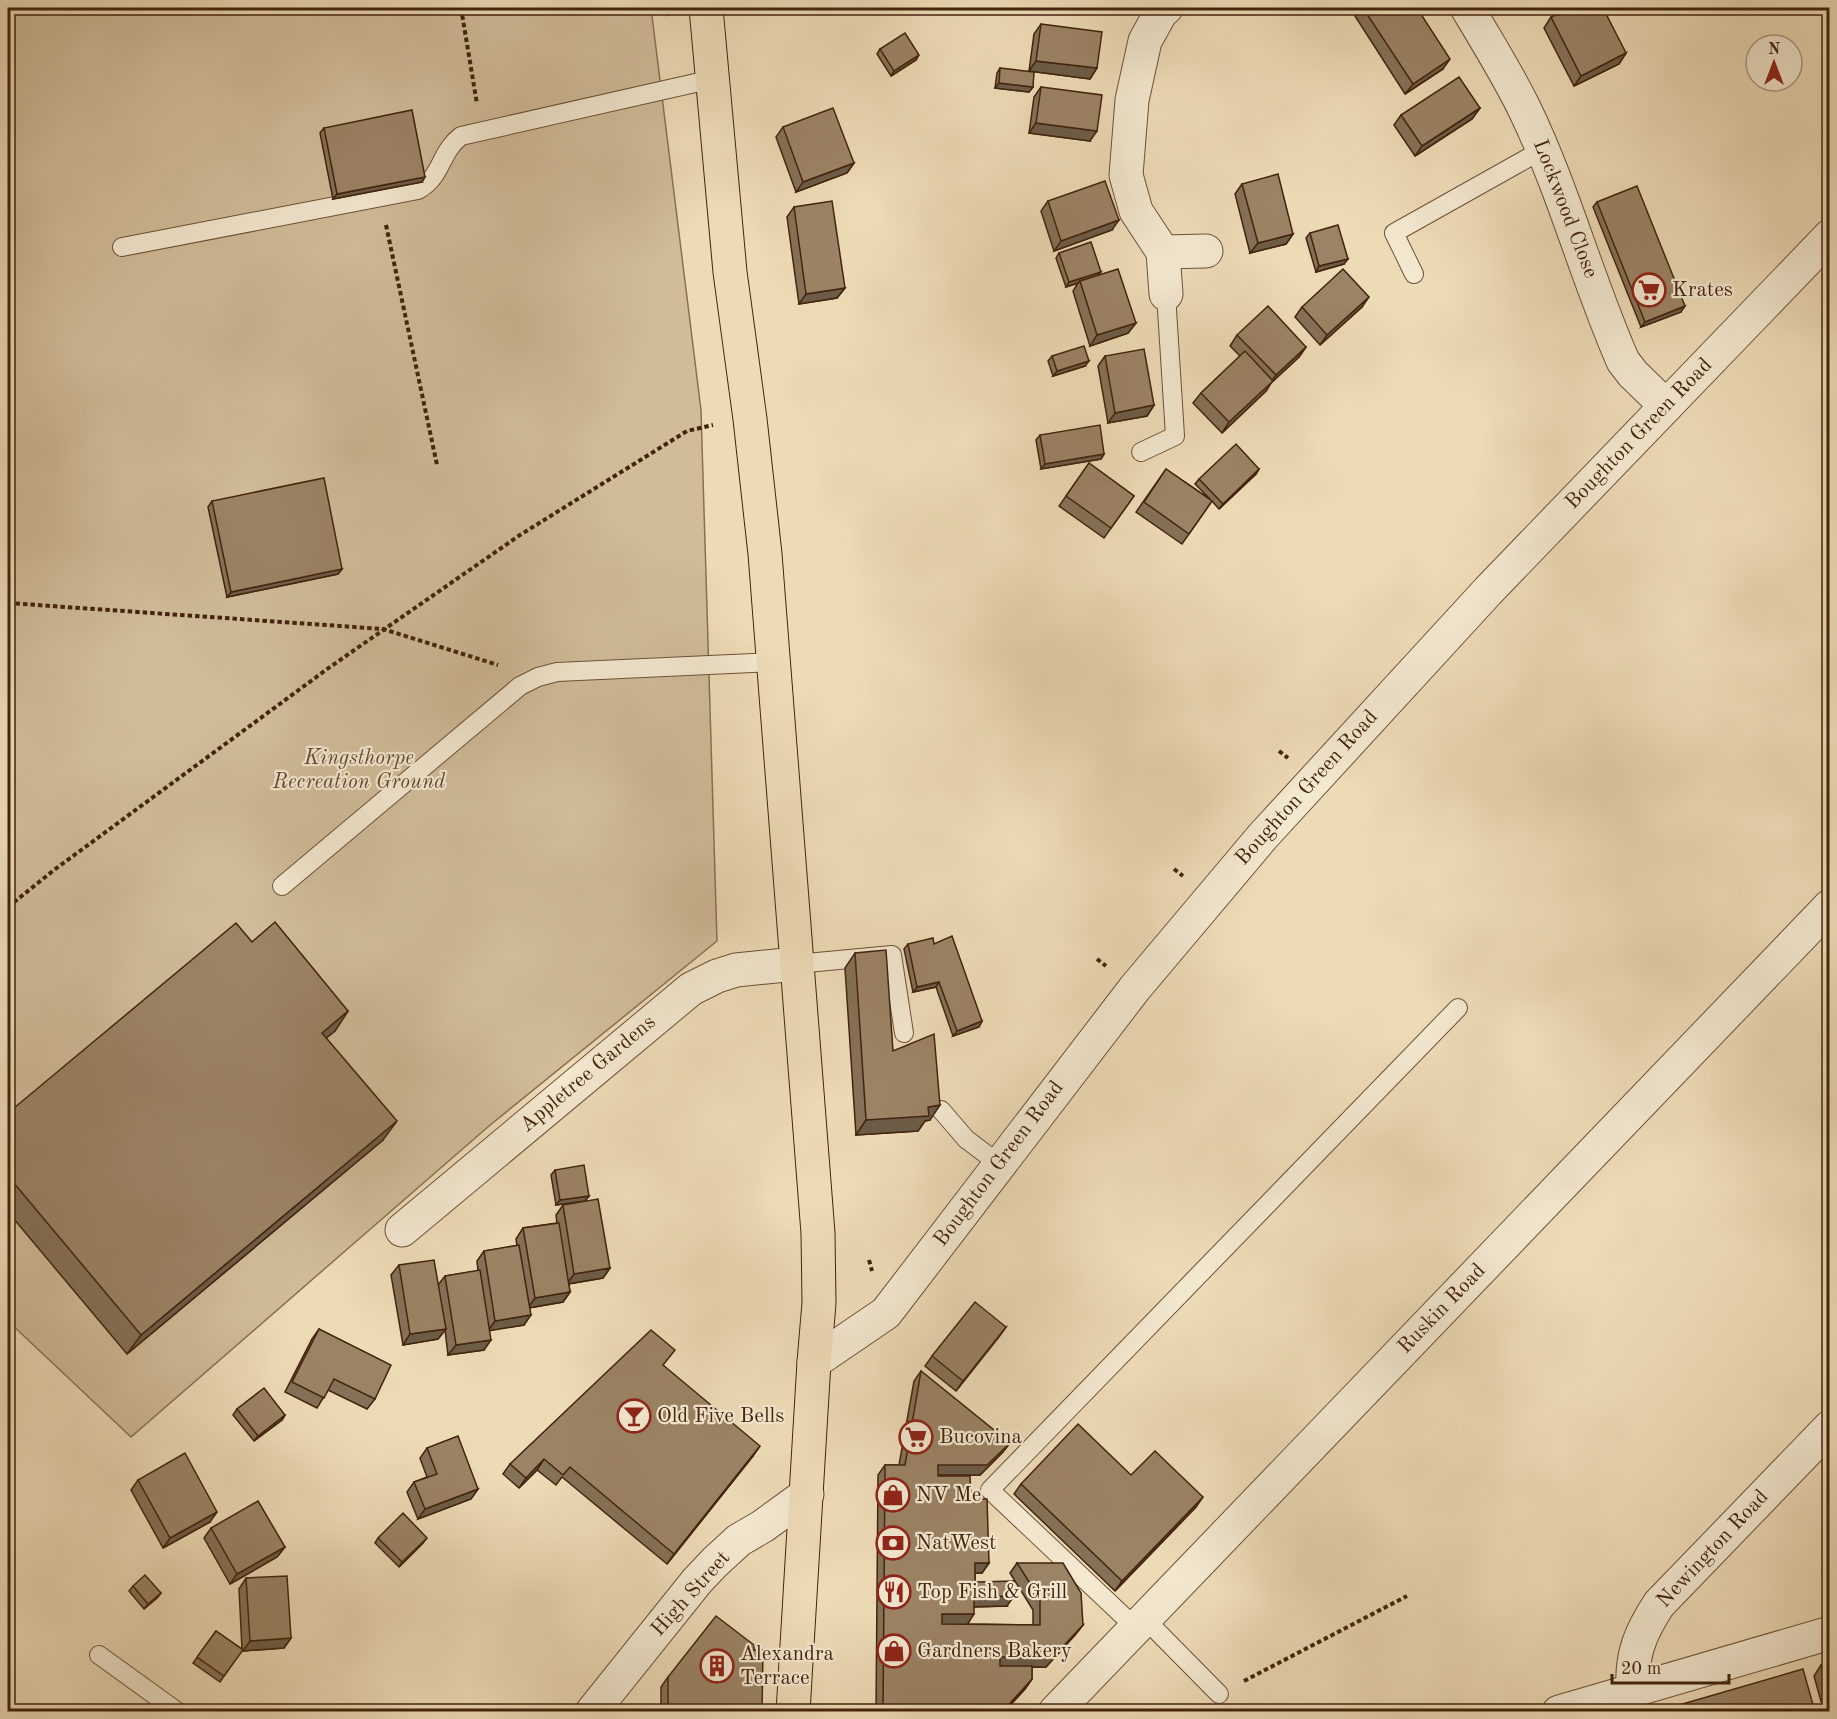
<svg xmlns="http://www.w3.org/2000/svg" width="1837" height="1719" font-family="'Old Standard TT',serif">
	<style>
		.green { fill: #d0bc99; stroke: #8a7053; stroke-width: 1.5 }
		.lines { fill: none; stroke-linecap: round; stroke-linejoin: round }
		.service-casing { stroke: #6e5137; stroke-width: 20 }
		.minor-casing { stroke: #6e5137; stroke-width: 35 }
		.tertiary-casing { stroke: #6e5137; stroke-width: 35 }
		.trunk-casing { stroke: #43230d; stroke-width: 35 }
		.path { stroke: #43230d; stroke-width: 4; stroke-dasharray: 4.5 3; stroke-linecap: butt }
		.service { stroke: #f3e8d0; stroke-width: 18 }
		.minor { stroke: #f3e8d0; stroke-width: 33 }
		.tertiary { stroke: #f3e8d0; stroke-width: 33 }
		.trunk { stroke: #eddbb6; stroke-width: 33 }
		.wall { fill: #857157; stroke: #43230d; stroke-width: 1.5 }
		.shaded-wall { fill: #6c5c47; stroke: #43230d; stroke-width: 1.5 }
		.building { fill: #9b8365; stroke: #43230d; stroke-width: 1.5 }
		.labels { text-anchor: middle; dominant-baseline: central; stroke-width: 4.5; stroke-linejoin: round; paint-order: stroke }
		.street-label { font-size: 21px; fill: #43230d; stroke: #f3e8d0 }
		.poi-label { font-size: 21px; fill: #43230d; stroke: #f3e8d0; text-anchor: start }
		.park-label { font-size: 21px; font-style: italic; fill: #664930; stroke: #f3e8d0 }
	</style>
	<rect width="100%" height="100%" fill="#eddbb6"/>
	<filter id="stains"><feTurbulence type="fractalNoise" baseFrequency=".00333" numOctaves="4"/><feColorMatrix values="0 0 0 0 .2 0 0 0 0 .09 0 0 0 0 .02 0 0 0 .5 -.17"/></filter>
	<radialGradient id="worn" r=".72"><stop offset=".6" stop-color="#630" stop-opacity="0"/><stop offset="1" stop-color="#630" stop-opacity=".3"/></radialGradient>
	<polygon class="green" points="8,8 651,8 701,410 717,941 489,1126 131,1437 8,1321"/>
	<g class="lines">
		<g class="service-casing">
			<g id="service">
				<path d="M122,247L418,190C443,176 439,153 461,136L713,79"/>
				<polyline points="1414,274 1394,233 1542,150"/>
				<polyline points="1141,452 1175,436 1166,294"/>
				<polyline points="282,886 520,686 538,677 557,672 774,662"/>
				<polyline points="796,964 892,955 904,1033"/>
				<polyline points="941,1110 966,1139 999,1164"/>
				<polyline points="1145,1619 1219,1694"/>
				<polyline points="1136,1628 990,1490 1458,1008"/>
				<polyline points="99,1655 178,1712"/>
			</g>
		</g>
		<g class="minor-casing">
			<g id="minor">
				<polyline points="1166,8 1161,12 1145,41 1132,100 1126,175 1136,211 1163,252 1166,294"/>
				<path d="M1467,8C1487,41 1508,75 1525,110C1564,191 1587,279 1623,361L1633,374L1666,406"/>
				<polyline points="1163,252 1206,251"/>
				<polyline points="402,1230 691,989 717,976 736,970 796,964"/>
				<path d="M1633,1690C1631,1655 1640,1633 1659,1604L1830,1427"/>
				<polyline points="592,1712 697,1581 715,1562 739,1540 763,1526 807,1494"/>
				<polyline points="1055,1712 1830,906"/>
				<polyline points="1559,1712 1830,1633"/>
			</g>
		</g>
		<g class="tertiary-casing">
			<polyline id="tertiary" points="814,1362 886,1313 1135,988 1263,836 1488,591 1830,236"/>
		</g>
		<g class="trunk-casing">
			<polyline id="trunk" points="706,8 730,272 750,419 765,554 818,1233 819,1303 814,1362 793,1712"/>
		</g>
		<g class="path">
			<polyline points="461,8 477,104"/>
			<polyline points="666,8 667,16"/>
			<polyline points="386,225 437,465"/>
			<polyline points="8,603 383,629 498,665"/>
			<polyline points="1279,751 1288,758"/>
			<polyline points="1174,869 1183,876"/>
			<polyline points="8,907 54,870 330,667 520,535 687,431 713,425"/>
			<polyline points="1097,959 1106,966"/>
			<polyline points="869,1260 872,1271"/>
			<polyline points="1244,1681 1407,1596"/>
		</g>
		<use href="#service" class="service"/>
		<use href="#minor" class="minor"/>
		<use href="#tertiary" class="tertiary"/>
		<use href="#trunk" class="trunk"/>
	</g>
	<g class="wall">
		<polygon points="1361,8 1417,8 1443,69 1405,94 1355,16"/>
		<polygon points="1551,17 1626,53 1619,64 1574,86 1544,28"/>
		<polygon points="1041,24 1097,68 1090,79 1029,71 1034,34"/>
		<polygon points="880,49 916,60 891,76 877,54"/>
		<polygon points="1000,68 1033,87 1029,92 995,88 997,73"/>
		<polygon points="1041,87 1090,141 1029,133 1034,97"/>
		<polygon points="1480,108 1472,119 1415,156 1394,125 1401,115"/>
		<polygon points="783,127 854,163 847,173 796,192 776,137"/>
		<polygon points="324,128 422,182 333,199 320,133"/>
		<polygon points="1242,184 1293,234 1286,244 1250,253 1235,194"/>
		<polygon points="1048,201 1112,230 1054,251 1041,211"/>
		<polygon points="1597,202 1681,312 1641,327 1593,207"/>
		<polygon points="794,207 845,288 837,298 799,304 787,217"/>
		<polygon points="1310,233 1344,264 1316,272 1306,238"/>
		<polygon points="1059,253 1098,275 1136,323 1128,333 1090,346 1073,291 1078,283 1066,287 1056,258"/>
		<polygon points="1302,307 1362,307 1320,345 1295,317"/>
		<polygon points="1237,335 1306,347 1299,357 1271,383 1266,391 1222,433 1193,403 1201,393 1240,356 1230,346"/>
		<polygon points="1052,356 1085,366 1053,376 1048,361"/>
		<polygon points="1105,356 1154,405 1147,416 1108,423 1098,366"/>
		<polygon points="1040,435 1104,454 1101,459 1041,469 1036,440"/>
		<polygon points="1089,463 1134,496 1104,538 1059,506"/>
		<polygon points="1166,469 1210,499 1195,484 1199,479 1259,469 1256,474 1219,509 1212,501 1182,544 1136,512"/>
		<polygon points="212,501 342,569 338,574 227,597 208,507"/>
		<polygon points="252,942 348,1011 335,1031 326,1038 383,1140 127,1354 8,1212 8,1113"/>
		<polygon points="908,944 934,944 982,1021 979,1027 953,1036 936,987 913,992 904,949"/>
		<polygon points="855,953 893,1051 930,1120 925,1121 918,1131 856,1135 845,968"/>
		<polygon points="555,1170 589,1196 585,1201 556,1205 551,1175"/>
		<polygon points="563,1205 610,1268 603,1278 569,1284 570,1292 563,1302 529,1308 524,1325 490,1330 484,1350 448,1355 445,1330 438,1339 403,1345 391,1275 399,1265 438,1285 445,1276 478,1271 477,1261 484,1251 517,1246 516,1239 523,1228 557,1223 556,1215"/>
		<polygon points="1006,1327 956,1391 925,1366 932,1356"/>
		<polygon points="319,1329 375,1399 367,1409 328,1390 317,1408 285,1392 312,1339"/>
		<polygon points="664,1366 753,1456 667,1564 562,1477 556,1485 537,1470 519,1488 503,1474 510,1464"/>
		<polygon points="921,1371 1010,1443 1002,1453 980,1475 938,1475 971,1499 989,1563 982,1573 975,1573 975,1582 1007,1606 974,1607 968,1624 1033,1625 1033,1610 1010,1573 1017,1563 1083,1625 1075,1635 1046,1667 1032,1667 1032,1679 1025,1689 1004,1712 876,1712 878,1475 885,1465 899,1465 914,1381"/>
		<polygon points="237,1409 285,1415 282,1420 254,1441 233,1415"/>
		<polygon points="427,1448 478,1489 471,1499 418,1519 407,1492 414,1482 427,1477 420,1458"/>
		<polygon points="1131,1475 1196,1507 1115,1591 1014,1494 1021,1484"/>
		<polygon points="138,1480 210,1522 163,1548 131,1490"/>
		<polygon points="211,1528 285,1547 277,1557 230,1584 204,1538"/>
		<polygon points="378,1538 423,1543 399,1567 375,1543"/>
		<polygon points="246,1578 291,1638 284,1648 243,1651 242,1650 220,1682 193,1663 216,1631 242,1649 239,1589"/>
		<polygon points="133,1586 161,1593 157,1598 144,1609 129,1591"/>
		<polygon points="754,1650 762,1712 661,1712 661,1687 668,1677"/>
		<polygon points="1830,1663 1830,1712 1824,1712 1814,1676 1821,1665"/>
	</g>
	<g class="shaded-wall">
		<polygon points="1032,8 1098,8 1095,12"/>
		<polygon points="1626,53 1619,64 1574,86 1581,76"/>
		<polygon points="919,55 916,60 891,76 894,71"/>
		<polygon points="1450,59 1443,69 1405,94 1413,84"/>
		<polygon points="1036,61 1097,68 1090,79 1029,71"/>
		<polygon points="999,83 1033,87 1029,92 995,88"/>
		<polygon points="1480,108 1472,119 1415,156 1422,146"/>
		<polygon points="1036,123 1097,131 1090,141 1029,133"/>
		<polygon points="854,163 847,173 796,192 803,182"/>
		<polygon points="425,177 422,182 333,199 337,194"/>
		<polygon points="1119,220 1112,230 1054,251 1061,241"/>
		<polygon points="1293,234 1286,244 1250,253 1258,243"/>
		<polygon points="1348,259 1344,264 1316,272 1319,266"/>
		<polygon points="1101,272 1097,277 1080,281 1078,283 1066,287 1069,282"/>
		<polygon points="845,288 837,298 799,304 806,294"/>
		<polygon points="1369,297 1362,307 1320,345 1327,335"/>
		<polygon points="1685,306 1681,312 1641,327 1645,322"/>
		<polygon points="1136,323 1128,333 1090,346 1097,335"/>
		<polygon points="1306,347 1299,357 1271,383 1266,391 1222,433 1229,422 1270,383 1276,375"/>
		<polygon points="1089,361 1085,366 1053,376 1057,371"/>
		<polygon points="1154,405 1147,416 1108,423 1115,413"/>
		<polygon points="1104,454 1101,459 1041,469 1045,464"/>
		<polygon points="1259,469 1256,474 1219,509 1223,504"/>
		<polygon points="342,569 338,574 227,597 231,592"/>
		<polygon points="939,982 936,987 913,992 917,987"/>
		<polygon points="348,1011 335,1031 309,1052 322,1033"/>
		<polygon points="982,1021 979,1027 953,1036 957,1031"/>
		<polygon points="940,1105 930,1120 925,1121 918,1131 856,1135 866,1120 928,1107"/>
		<polygon points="397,1121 383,1140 127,1354 141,1335"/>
		<polygon points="589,1196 585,1201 556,1205 560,1200"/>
		<polygon points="610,1268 603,1278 567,1284 574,1274"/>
		<polygon points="570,1292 563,1302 528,1308 535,1298"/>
		<polygon points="531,1315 524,1325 488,1331 495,1321"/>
		<polygon points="1006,1327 999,1337 956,1391 963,1381"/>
		<polygon points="446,1329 438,1339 403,1345 410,1334"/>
		<polygon points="491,1340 484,1350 448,1355 456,1345"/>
		<polygon points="285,1415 282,1420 254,1441 258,1436"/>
		<polygon points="1010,1443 1002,1453 980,1475 931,1475 938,1465"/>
		<polygon points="760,1446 753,1456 667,1564 674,1554"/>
		<polygon points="544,1459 537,1470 519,1488 526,1478"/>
		<polygon points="478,1489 471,1499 418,1519 425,1509"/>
		<polygon points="1203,1497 1196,1507 1115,1591 1122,1581"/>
		<polygon points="217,1512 210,1522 163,1548 170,1538"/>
		<polygon points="427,1538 423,1543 399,1567 402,1562"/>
		<polygon points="285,1547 277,1557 230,1584 237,1574"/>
		<polygon points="975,1563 989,1563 982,1573 968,1573"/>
		<polygon points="161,1593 157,1598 144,1609 148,1604"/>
		<polygon points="1014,1596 1007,1606 967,1607 974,1597"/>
		<polygon points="942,1614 974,1614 967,1625 935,1625"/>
		<polygon points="1083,1625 1075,1635 1046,1667 993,1667 1000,1657"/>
		<polygon points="291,1638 284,1648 243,1651 250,1641"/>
		<polygon points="1032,1679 1025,1689 1004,1712 1002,1712"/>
	</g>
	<g class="building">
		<polygon points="1363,8 1417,8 1450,59 1413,84"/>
		<polygon points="1571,8 1603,8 1626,53 1581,76 1551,17"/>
		<polygon points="1041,24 1102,32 1097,68 1036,61"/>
		<polygon points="905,33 919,55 894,71 880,49"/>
		<polygon points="1000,68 1034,72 1033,87 999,83"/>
		<polygon points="1459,77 1480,108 1422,146 1401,115"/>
		<polygon points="1041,87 1102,95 1097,131 1036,123"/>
		<polygon points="833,108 854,163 803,182 783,127"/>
		<polygon points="412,110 425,177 337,194 324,128"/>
		<polygon points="1278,174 1293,234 1258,243 1242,184"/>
		<polygon points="1105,181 1119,220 1061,241 1048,201"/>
		<polygon points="1637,186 1685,306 1645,322 1597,202"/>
		<polygon points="832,201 845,288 806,294 794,207"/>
		<polygon points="1338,225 1348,259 1319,266 1310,233"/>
		<polygon points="1091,242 1101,272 1069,282 1059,253"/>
		<polygon points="1118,269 1136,323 1097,335 1080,281"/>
		<polygon points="1343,269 1369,297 1327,335 1302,307"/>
		<polygon points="1268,306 1306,347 1276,375 1237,335"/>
		<polygon points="1084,346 1089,361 1057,371 1052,356"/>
		<polygon points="1144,349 1154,405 1115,413 1105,356"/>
		<polygon points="1245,351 1273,381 1229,422 1201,393"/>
		<polygon points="1100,425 1104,454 1045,464 1040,435"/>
		<polygon points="1236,444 1259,469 1223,504 1199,479"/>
		<polygon points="1089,463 1134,496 1111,528 1066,496"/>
		<polygon points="1166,469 1212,501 1189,534 1144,502"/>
		<polygon points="324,478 342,569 231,592 212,501"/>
		<polygon points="275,922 348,1011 322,1033 397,1121 141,1335 8,1176 8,1113 236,923 252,942"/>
		<polygon points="952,936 982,1021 957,1031 939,982 917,987 908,944 933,938 934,944"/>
		<polygon points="886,950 893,1051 934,1034 940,1105 928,1107 929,1116 866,1120 855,953"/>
		<polygon points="584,1165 589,1196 560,1200 555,1170"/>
		<polygon points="598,1199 610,1268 574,1274 563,1205"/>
		<polygon points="559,1223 570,1292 535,1298 523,1228"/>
		<polygon points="519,1245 531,1315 495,1321 484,1251"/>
		<polygon points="434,1260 446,1329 410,1334 399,1265"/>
		<polygon points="480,1270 491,1340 456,1345 445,1276"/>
		<polygon points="975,1302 1006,1327 963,1381 932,1356"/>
		<polygon points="319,1329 391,1365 375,1399 334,1379 324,1398 292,1382"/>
		<polygon points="651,1330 675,1350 663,1365 760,1446 674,1554 570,1467 563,1475 544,1459 526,1478 510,1464"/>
		<polygon points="921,1371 1010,1443 987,1465 938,1465 938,1476 970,1476 971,1499 987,1499 989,1563 975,1563 975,1582 1014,1581 1014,1596 974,1597 974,1614 942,1614 942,1624 1040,1625 1040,1599 1017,1563 1063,1563 1081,1593 1083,1625 1053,1657 1000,1657 1000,1666 1032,1666 1032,1679 1002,1712 883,1712 885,1465 905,1465"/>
		<polygon points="264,1388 285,1415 258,1436 237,1409"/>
		<polygon points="1078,1424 1131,1475 1155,1451 1203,1497 1122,1581 1021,1484"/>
		<polygon points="458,1436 478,1489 425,1509 414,1482 437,1474 427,1448"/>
		<polygon points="185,1453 217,1512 170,1538 138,1480"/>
		<polygon points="258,1501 285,1547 237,1574 211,1528"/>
		<polygon points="403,1513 427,1538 402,1562 378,1538"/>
		<polygon points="145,1575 161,1593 148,1604 133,1586"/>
		<polygon points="287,1576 291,1638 250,1641 246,1578"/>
		<polygon points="716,1616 754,1645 754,1650 763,1650 762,1712 668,1712 668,1677"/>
		<polygon points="216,1631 243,1650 224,1676 197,1657"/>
		<polygon points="1830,1663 1830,1697 1821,1665"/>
		<polygon points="1803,1669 1815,1712 1655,1712"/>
	</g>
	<defs>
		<g id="supermarket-ring" transform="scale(1.725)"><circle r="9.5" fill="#f3e8d0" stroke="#8f2418" stroke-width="1.5"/><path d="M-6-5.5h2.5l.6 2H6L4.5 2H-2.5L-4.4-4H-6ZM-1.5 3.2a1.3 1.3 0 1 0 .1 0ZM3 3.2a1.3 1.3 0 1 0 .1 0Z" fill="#8f2418"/></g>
		<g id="bar-ring" transform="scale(1.725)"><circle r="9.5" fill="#f3e8d0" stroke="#8f2418" stroke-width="1.5"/><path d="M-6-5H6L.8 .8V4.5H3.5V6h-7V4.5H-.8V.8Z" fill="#8f2418"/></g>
		<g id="shop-ring" transform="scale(1.725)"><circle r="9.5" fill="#f3e8d0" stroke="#8f2418" stroke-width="1.5"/><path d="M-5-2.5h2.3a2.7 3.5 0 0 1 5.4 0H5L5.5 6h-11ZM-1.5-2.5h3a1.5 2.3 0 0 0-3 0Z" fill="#8f2418"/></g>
		<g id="bank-ring" transform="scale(1.725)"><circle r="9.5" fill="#f3e8d0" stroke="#8f2418" stroke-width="1.5"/><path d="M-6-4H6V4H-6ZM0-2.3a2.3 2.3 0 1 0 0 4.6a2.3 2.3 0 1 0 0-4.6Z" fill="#8f2418"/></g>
		<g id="restaurant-ring" transform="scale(1.725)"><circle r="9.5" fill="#f3e8d0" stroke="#8f2418" stroke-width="1.5"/><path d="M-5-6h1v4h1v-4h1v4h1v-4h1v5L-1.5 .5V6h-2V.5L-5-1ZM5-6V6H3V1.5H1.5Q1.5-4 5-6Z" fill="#8f2418"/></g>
		<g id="building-ring" transform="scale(1.725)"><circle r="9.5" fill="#f3e8d0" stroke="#8f2418" stroke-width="1.5"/><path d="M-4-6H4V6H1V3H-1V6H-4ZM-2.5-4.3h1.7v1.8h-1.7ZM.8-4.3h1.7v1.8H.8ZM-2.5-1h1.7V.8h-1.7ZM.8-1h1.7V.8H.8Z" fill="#8f2418"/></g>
	</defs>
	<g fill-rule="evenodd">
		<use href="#supermarket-ring" x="1649" y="290"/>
		<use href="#bar-ring" x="634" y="1416"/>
		<use href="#supermarket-ring" x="916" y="1437"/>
		<use href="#shop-ring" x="893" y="1495"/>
		<use href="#bank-ring" x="893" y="1543"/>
		<use href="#restaurant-ring" x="894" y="1592"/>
		<use href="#shop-ring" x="894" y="1651"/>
		<use href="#building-ring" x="717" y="1666"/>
	</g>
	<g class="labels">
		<g class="street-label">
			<text transform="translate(1565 209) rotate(69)">Lockwood Close</text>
			<text transform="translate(1639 434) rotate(-46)">Boughton Green Road</text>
			<text transform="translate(1307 788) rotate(-48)">Boughton Green Road</text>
			<text transform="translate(588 1074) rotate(-40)">Appletree Gardens</text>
			<text transform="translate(999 1164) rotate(-53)">Boughton Green Road</text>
			<text transform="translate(1442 1309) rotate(-46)">Ruskin Road</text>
			<text transform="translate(1713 1549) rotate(-47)">Newington Road</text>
			<text transform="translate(691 1594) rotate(-48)">High Street</text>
		</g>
		<g class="poi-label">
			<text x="1672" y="290">Krates</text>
			<text x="657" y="1416">Old Five Bells</text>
			<text x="939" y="1437">Bucovina</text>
			<text x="916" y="1495">NV Me</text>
			<text x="916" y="1543">NatWest</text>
			<text x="917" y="1592">Top Fish &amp; Grill</text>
			<text x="917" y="1651">Gardners Bakery</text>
			<text x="740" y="1654">Alexandra<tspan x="740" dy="24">Terrace</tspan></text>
		</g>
		<g class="park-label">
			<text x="359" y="758">Kingsthorpe<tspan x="359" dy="24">Recreation Ground</tspan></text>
		</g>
	</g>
	<rect width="1837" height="1719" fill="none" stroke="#eddbb6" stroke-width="30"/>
	<rect x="9" y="9" width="1819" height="1701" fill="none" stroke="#43230d" stroke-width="3"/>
	<rect x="15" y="15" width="1807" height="1689" fill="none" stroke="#43230d" stroke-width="1.5"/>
	<g transform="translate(1774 63)"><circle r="28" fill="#f3e8d0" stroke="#ad9982" stroke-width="1.5"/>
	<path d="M0-4.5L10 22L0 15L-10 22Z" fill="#8f2418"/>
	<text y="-9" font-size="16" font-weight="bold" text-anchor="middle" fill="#43230d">N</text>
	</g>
	<path d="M1612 1674v9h117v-9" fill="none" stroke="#43230d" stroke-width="3"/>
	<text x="1621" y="1674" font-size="18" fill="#43230d" stroke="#f3e8d0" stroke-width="4.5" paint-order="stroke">20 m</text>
	<rect width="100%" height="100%" filter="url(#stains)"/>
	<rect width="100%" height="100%" fill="url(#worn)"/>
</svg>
